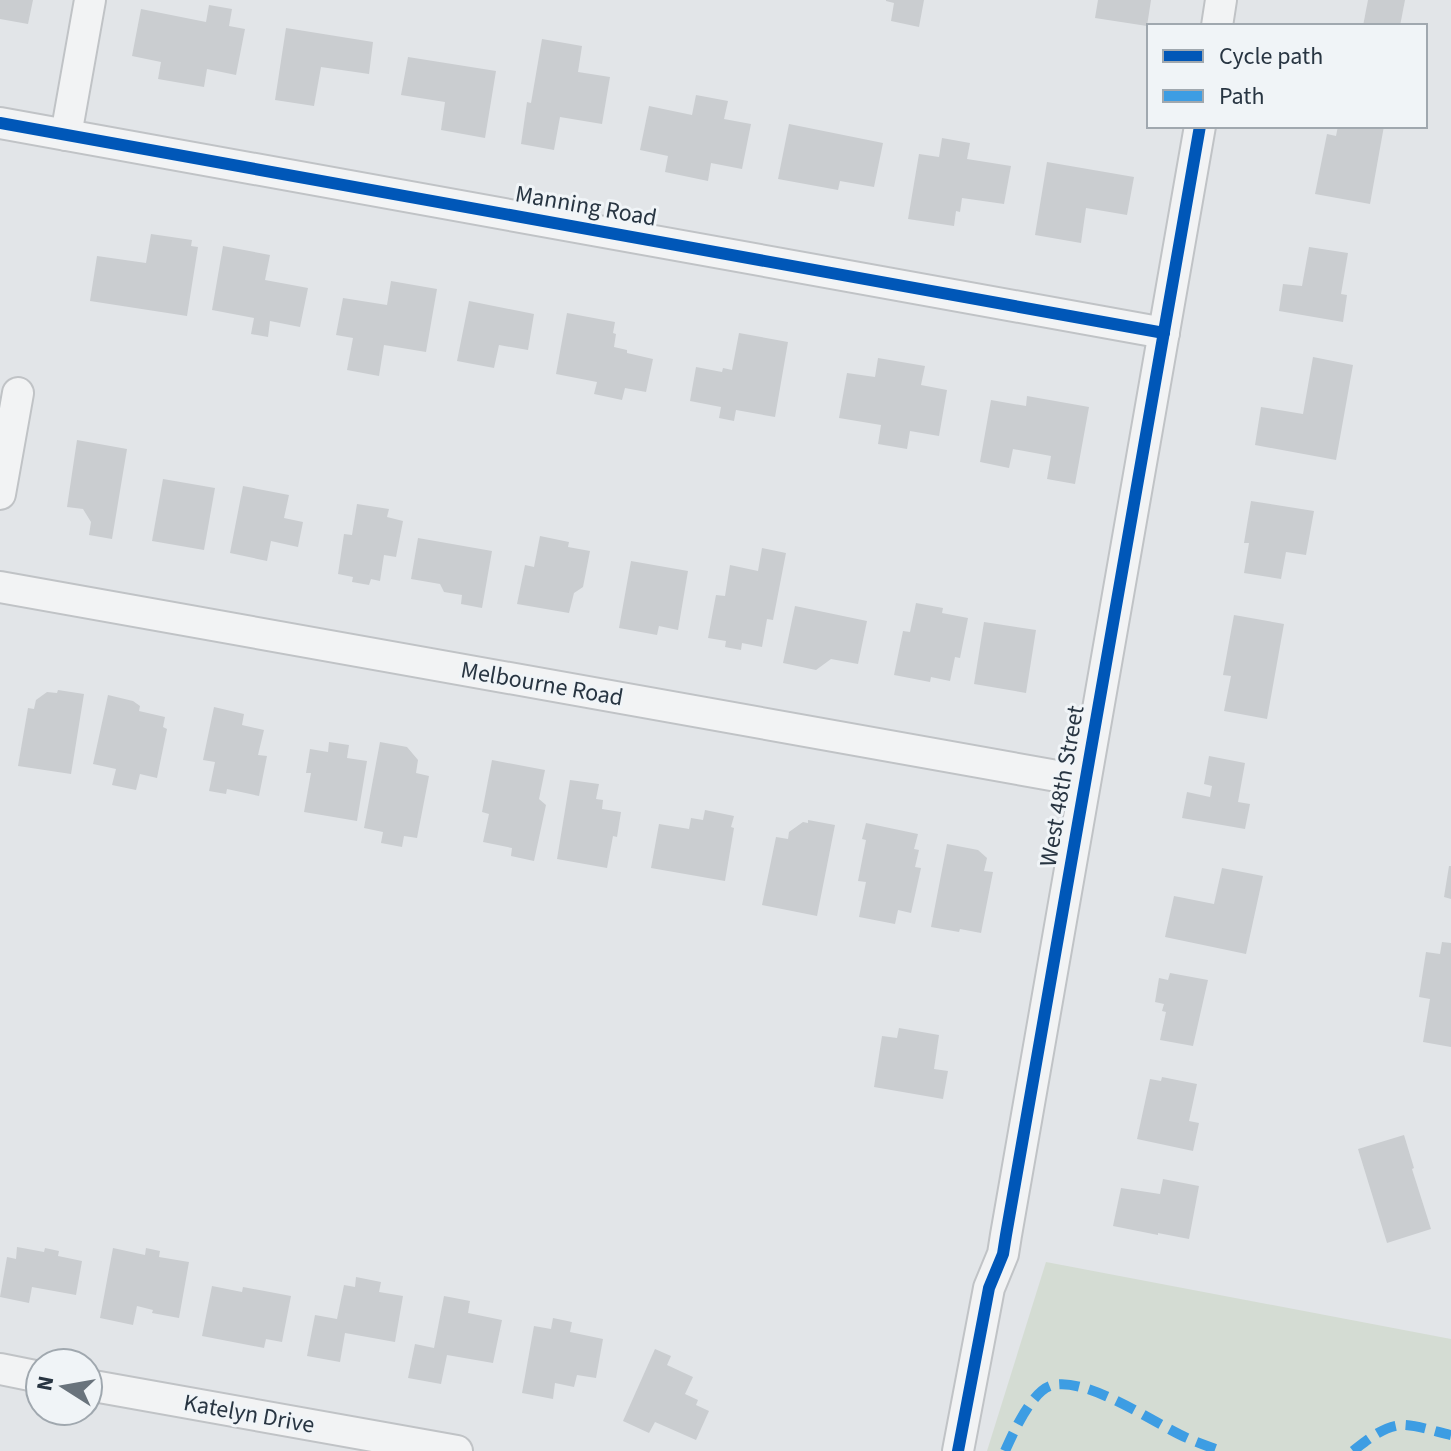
<svg xmlns="http://www.w3.org/2000/svg" width="1451" height="1451" font-family="'Source Sans 3',sans-serif">
	<style>
		.green { fill: #d4dcd3 }
		.building { fill: #cacdd0 }
		.lines { fill: none; stroke-linecap: round; stroke-linejoin: round }
		.minor-casing { stroke: #c0c3c6; stroke-width: 34 }
		.minor { stroke: #f2f3f4; stroke-width: 30 }
		.quiet { stroke: #3d9de3; stroke-width: 10; stroke-dasharray: 20 10; stroke-linecap: butt }
		.cycleway-casing { stroke: #f0f4f7; stroke-width: 17 }
		.cycleway { stroke: #0057b8; stroke-width: 12 }
		.labels { text-anchor: middle; dominant-baseline: central; stroke-width: 6; stroke-linejoin: round; paint-order: stroke }
		.street-label { font-size: 24px; fill: #283542; stroke: #f0f4f7 }
	</style>
	<rect width="100%" height="100%" fill="#e2e5e8"/>
	<polygon class="green" points="1046,1262 1451,1339 1451,1451 987,1451"/>
	<g class="building">
		<polygon points="0,0 33,0 28,24 0,19"/>
		<polygon points="886,0 924,0 919,27 891,21 894,3 886,1"/>
		<polygon points="1098,0 1151,0 1147,26 1095,18"/>
		<polygon points="1368,0 1405,0 1400,26 1363,26"/>
		<polygon points="209,5 232,9 229,26 245,29 236,75 207,69 204,87 158,79 161,62 132,56 141,9 206,22"/>
		<polygon points="286,28 373,42 369,74 321,67 314,106 275,100"/>
		<polygon points="542,39 582,46 578,72 610,77 602,124 560,117 554,150 521,144 527,102 531,103"/>
		<polygon points="408,57 496,71 485,138 441,130 445,102 401,95"/>
		<polygon points="696,95 728,101 724,119 751,124 742,169 711,163 708,181 665,172 668,156 640,150 649,106 692,115"/>
		<polygon points="789,124 883,143 874,187 840,181 838,190 778,179"/>
		<polygon points="1338,126 1384,126 1370,204 1315,194 1327,134 1336,136"/>
		<polygon points="942,138 970,143 967,159 1011,166 1004,204 962,198 960,212 956,211 954,226 908,219 919,154 939,157"/>
		<polygon points="1047,162 1134,177 1127,215 1086,208 1081,243 1035,235"/>
		<polygon points="151,234 192,240 191,246 198,247 187,316 90,301 97,256 146,263"/>
		<polygon points="223,246 270,255 265,280 308,288 300,327 270,321 268,337 251,334 254,318 212,310"/>
		<polygon points="1309,247 1348,253 1341,294 1347,295 1343,322 1279,311 1283,284 1302,286"/>
		<polygon points="391,281 437,289 426,352 384,345 379,376 347,370 353,338 336,335 343,298 387,305"/>
		<polygon points="469,301 534,314 528,350 499,345 494,368 457,361"/>
		<polygon points="567,313 615,322 613,333 616,334 614,347 627,350 627,353 653,359 646,392 625,388 622,400 594,394 597,382 556,374"/>
		<polygon points="739,333 788,342 775,417 736,410 734,421 719,418 721,407 690,401 696,367 722,372 723,368 732,370"/>
		<polygon points="1313,357 1353,365 1336,460 1255,445 1261,407 1303,414"/>
		<polygon points="878,358 925,366 921,385 947,390 939,436 910,431 907,449 878,444 881,425 839,418 847,373 875,377"/>
		<polygon points="1027,396 1089,407 1075,484 1047,479 1051,456 1013,449 1009,468 980,462 991,400 1026,406"/>
		<polygon points="77,440 127,449 112,539 89,535 91,522 83,509 67,507"/>
		<polygon points="163,479 215,488 204,550 152,541"/>
		<polygon points="243,486 289,495 284,518 303,522 298,547 271,541 267,561 230,553"/>
		<polygon points="1251,501 1314,511 1306,555 1286,552 1281,579 1244,573 1249,543 1244,543"/>
		<polygon points="357,504 389,509 387,517 403,521 396,557 384,555 380,581 371,579 369,585 352,582 353,577 338,574 344,534 352,535"/>
		<polygon points="540,536 569,542 568,547 590,551 583,587 574,593 569,613 517,604 525,565 534,567"/>
		<polygon points="418,538 492,551 482,608 461,604 462,595 444,592 440,584 411,579"/>
		<polygon points="762,548 786,553 773,620 767,619 762,647 742,643 741,650 725,647 726,641 708,638 716,595 725,596 730,565 758,571"/>
		<polygon points="631,561 688,571 678,630 659,626 657,635 619,628"/>
		<polygon points="916,603 943,608 942,613 968,618 960,658 955,657 950,681 931,677 930,682 894,675 903,631 910,632"/>
		<polygon points="795,606 867,621 858,664 831,659 816,670 783,663"/>
		<polygon points="1234,615 1284,624 1267,719 1224,711 1231,676 1223,675"/>
		<polygon points="984,622 1036,630 1026,693 974,684"/>
		<polygon points="58,690 84,694 71,774 18,766 28,708 34,709 36,700 47,692 57,693"/>
		<polygon points="108,695 133,701 140,706 139,711 165,717 163,727 167,729 157,778 140,774 136,790 112,785 116,769 93,764"/>
		<polygon points="214,707 244,714 242,725 264,730 258,755 267,756 259,796 227,789 226,794 209,791 215,762 203,760"/>
		<polygon points="329,742 349,745 347,758 367,761 357,821 304,812 311,773 306,773 310,749 328,752"/>
		<polygon points="380,742 407,747 418,760 416,773 429,776 417,838 404,836 402,847 381,843 383,832 364,828"/>
		<polygon points="1209,756 1245,763 1238,802 1250,804 1245,829 1182,818 1187,792 1210,797 1212,786 1204,784"/>
		<polygon points="492,760 545,770 539,799 546,805 534,861 511,856 512,848 483,842 489,814 482,812"/>
		<polygon points="570,780 599,784 596,799 603,800 602,809 621,812 617,837 613,836 607,868 557,859"/>
		<polygon points="705,810 734,816 731,827 734,828 725,881 651,868 659,824 689,829 691,818 703,820"/>
		<polygon points="808,820 835,825 817,916 762,905 776,837 788,839 789,832 803,822 808,823"/>
		<polygon points="866,823 918,834 914,849 919,850 915,867 921,868 911,913 898,910 895,924 859,917 866,882 858,881 866,840 862,839"/>
		<polygon points="947,844 978,850 987,858 984,871 993,872 981,933 960,929 959,932 931,927"/>
		<polygon points="1449,866 1451,866 1451,899 1444,897"/>
		<polygon points="1222,868 1263,876 1246,954 1165,937 1174,896 1214,904"/>
		<polygon points="1442,942 1451,943 1451,1047 1423,1042 1430,999 1419,997 1426,952 1440,954"/>
		<polygon points="1170,973 1208,980 1193,1046 1160,1040 1166,1012 1162,1011 1164,1004 1155,1002 1159,978 1168,980"/>
		<polygon points="899,1028 939,1035 934,1069 948,1071 943,1099 874,1087 882,1036 897,1038"/>
		<polygon points="1162,1077 1197,1084 1189,1121 1199,1123 1193,1151 1137,1139 1150,1079 1161,1081"/>
		<polygon points="1404,1135 1414,1168 1412,1169 1431,1229 1387,1243 1358,1149"/>
		<polygon points="1163,1179 1199,1186 1189,1239 1158,1233 1158,1235 1113,1226 1121,1188 1160,1194"/>
		<polygon points="17,1247 44,1252 45,1248 59,1251 58,1256 82,1261 76,1295 32,1287 29,1303 0,1297 7,1257 16,1259"/>
		<polygon points="113,1248 145,1255 146,1248 160,1251 159,1257 189,1262 179,1318 152,1313 153,1310 137,1306 133,1325 100,1318"/>
		<polygon points="356,1277 381,1282 379,1292 403,1296 395,1342 345,1333 340,1362 307,1356 315,1315 337,1319 344,1285 355,1287"/>
		<polygon points="212,1286 242,1292 243,1287 291,1296 282,1342 266,1339 264,1348 202,1336"/>
		<polygon points="444,1296 470,1301 468,1313 502,1320 493,1363 447,1355 441,1384 408,1378 415,1344 434,1348"/>
		<polygon points="553,1318 572,1322 570,1332 603,1339 596,1378 577,1375 574,1387 555,1383 553,1399 522,1393 534,1326 551,1329"/>
		<polygon points="655,1349 671,1356 667,1365 693,1377 685,1394 698,1400 696,1405 709,1411 696,1440 655,1422 649,1433 623,1421"/>
	</g>
	<g class="lines">
		<g class="minor-casing">
			<g id="minor">
				<polyline points="1217,26 1221,0"/>
				<polyline points="0,123 1164,333"/>
				<polyline points="66,135 90,0"/>
				<polyline points="0,494 18,393"/>
				<polyline points="0,587 1085,781"/>
				<polyline points="0,1369 40,1377"/>
				<polyline points="88,1385 457,1451"/>
				<polyline points="958,1451 989,1288 1003,1254 1006,1235 1200,126"/>
			</g>
		</g>
		<use href="#minor" class="minor"/>
		<g class="quiet">
			<path d="M1005,1451C1013,1433 1031,1393 1050,1386C1084,1374 1155,1424 1187,1438C1198,1443 1210,1447 1221,1451"/>
			<path d="M1353,1451C1367,1440 1386,1424 1405,1425C1420,1426 1437,1432 1451,1435"/>
		</g>
		<g class="cycleway-casing">
			<g id="cycleway">
				<polyline points="0,123 1164,333"/>
				<polyline points="958,1451 989,1288 1003,1254 1006,1235 1200,126"/>
			</g>
		</g>
		<use href="#cycleway" class="cycleway"/>
	</g>
	<g class="labels">
		<g class="street-label">
			<text transform="translate(586 206) rotate(10)">Manning Road</text>
			<text transform="translate(542 684) rotate(10)">Melbourne Road</text>
			<text transform="translate(1062 786) rotate(-80)">West 48th Street</text>
			<text transform="translate(249 1414) rotate(10)">Katelyn Drive</text>
		</g>
	</g>
	<rect x="1147" y="24" width="280" height="104" fill="#f0f4f7" stroke="#a0a8af" stroke-width="2"/>
	<rect x="1163" y="50" width="40" height="12" fill="#0057b8" stroke="#a0a8af" stroke-width="2"/>
	<text x="1219" y="64" font-size="24" fill="#283542">Cycle path</text>
	<rect x="1163" y="90" width="40" height="12" fill="#3d9de3" stroke="#a0a8af" stroke-width="2"/>
	<text x="1219" y="104" font-size="24" fill="#283542">Path</text>
	<g transform="translate(64 1387) rotate(281)"><circle r="38" fill="#f0f4f7" stroke="#a0a8af" stroke-width="2"/>
	<path d="M0-6L14 30L0 20L-14 30Z" fill="#69737c"/>
	<text y="-12" font-size="22" font-weight="bold" text-anchor="middle" fill="#283542">N</text>
	</g>
</svg>
